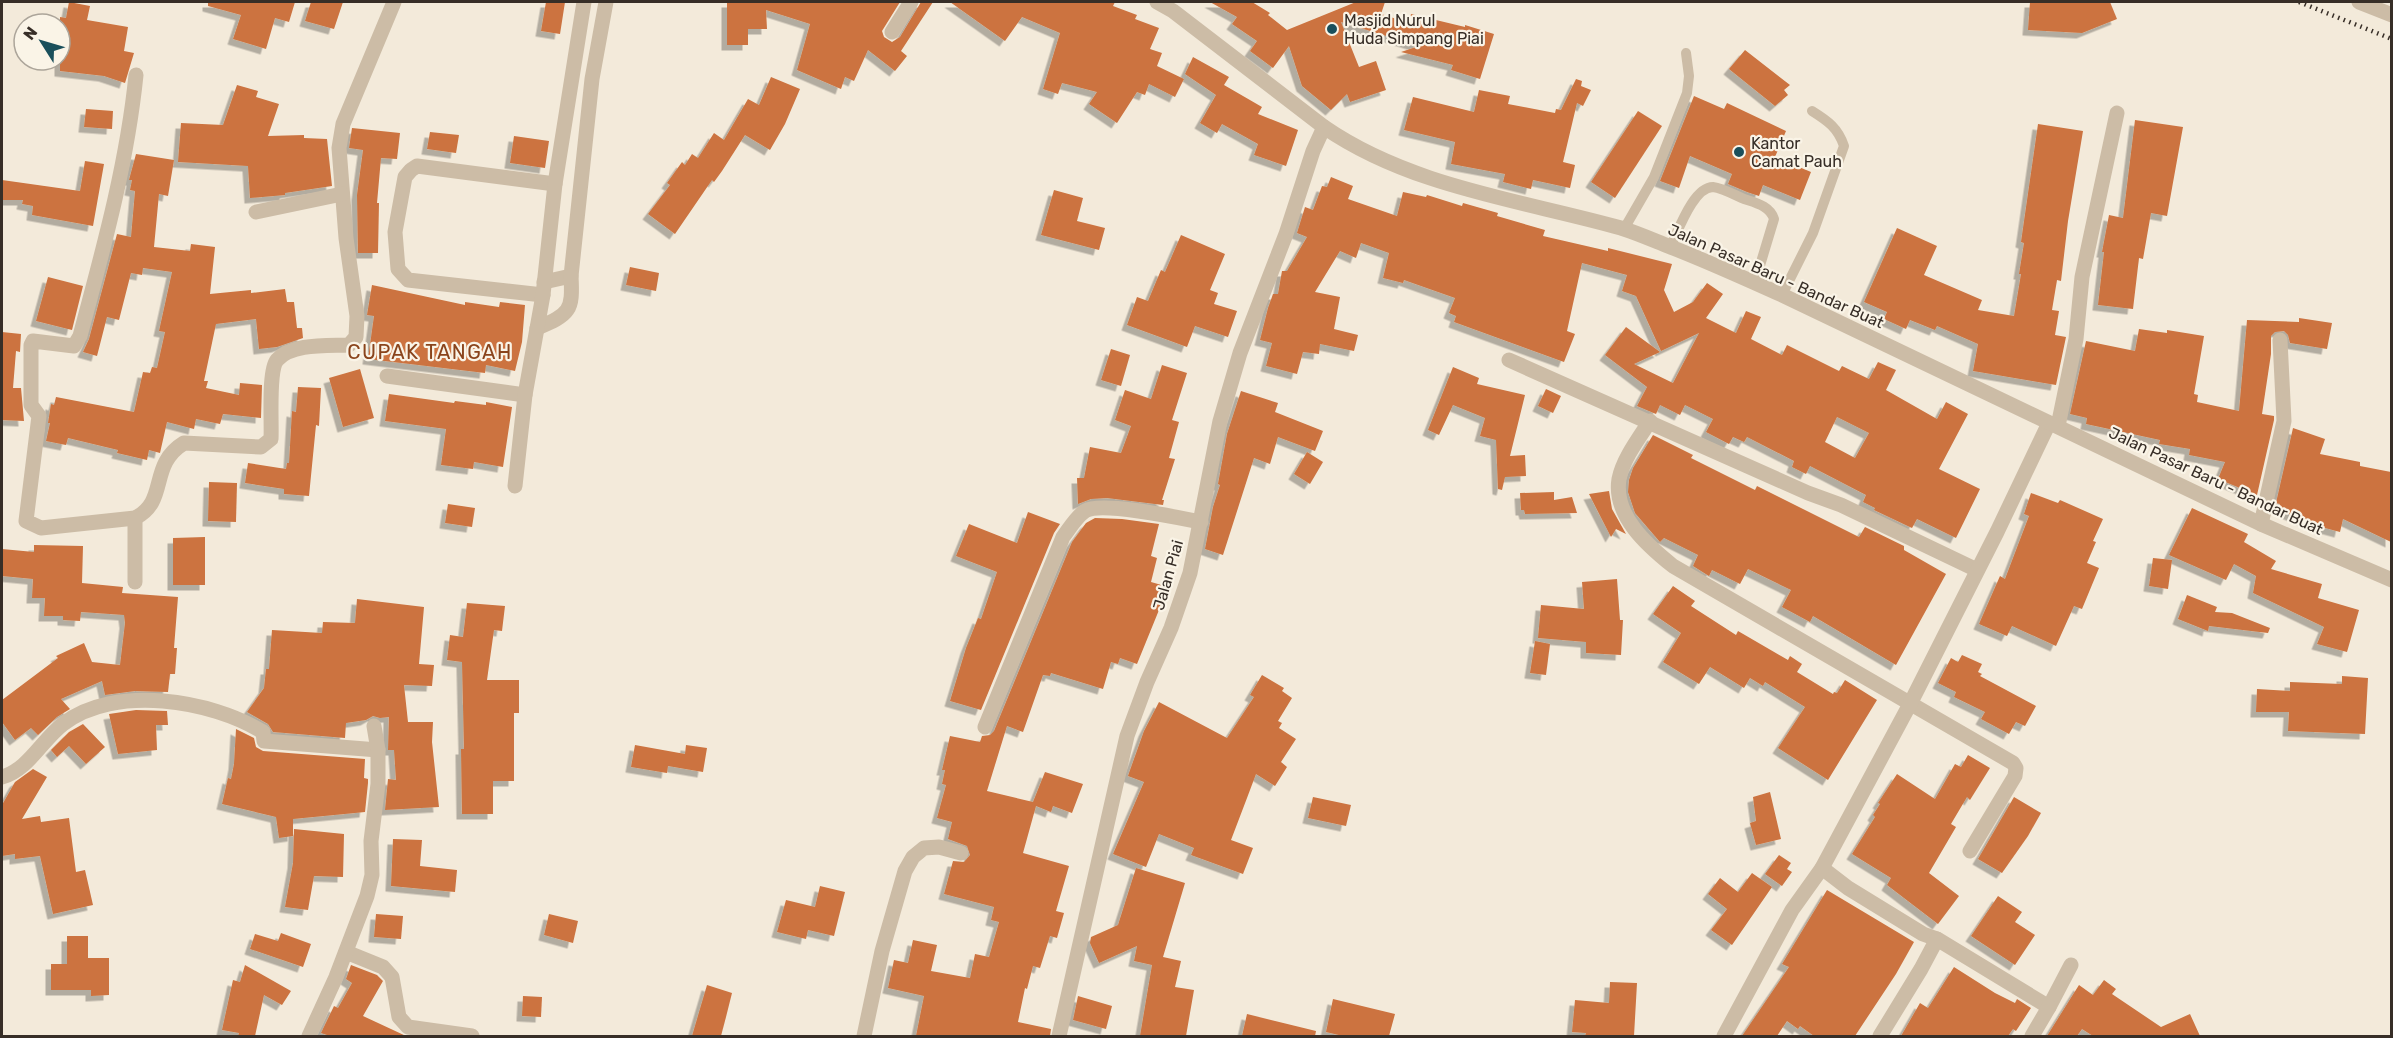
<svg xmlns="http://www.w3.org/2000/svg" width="2393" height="1038" font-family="Rubik,sans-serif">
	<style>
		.building { fill: #cc733f; fill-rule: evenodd; filter: url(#shadow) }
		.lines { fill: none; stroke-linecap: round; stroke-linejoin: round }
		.service { stroke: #ccbca6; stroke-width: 10 }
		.minor { stroke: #ccbca6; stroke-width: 15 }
		.tertiary { stroke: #ccbca6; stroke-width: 15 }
		.rail { stroke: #372e27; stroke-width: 4.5; stroke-dasharray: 1.5 4.5; stroke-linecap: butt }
		.poi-dot { fill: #1a4f5b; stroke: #faf4e7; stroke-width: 2 }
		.labels { text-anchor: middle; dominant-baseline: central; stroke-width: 4.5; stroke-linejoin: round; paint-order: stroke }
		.poi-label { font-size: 16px; fill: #372e27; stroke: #faf4e7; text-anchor: start }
		.street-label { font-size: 16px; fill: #372e27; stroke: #faf4e7 }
		.quarter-label { font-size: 20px; letter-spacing: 1.5px; fill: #8a441c; stroke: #faf4e7 }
	</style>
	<defs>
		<filter id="shadow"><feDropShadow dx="-5.5" dy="5.5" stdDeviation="0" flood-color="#0004"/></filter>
	</defs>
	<rect width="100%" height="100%" fill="#f3eada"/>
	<g class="building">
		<polygon points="69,2 90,6 87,20 128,27 124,51 134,53 125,83 104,76 60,71 60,17 66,18"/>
		<polygon points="208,2 295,2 289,22 275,18 266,49 233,39 241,15 208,6"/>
		<polygon points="311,2 343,2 334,29 305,21"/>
		<polygon points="546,2 565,2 560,34 541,31"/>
		<polygon points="727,2 900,2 882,31 884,37 892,42 900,37 921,2 933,2 901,51 907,56 895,71 868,50 854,81 845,77 841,89 797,70 810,24 766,10 767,29 748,29 748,45 727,45"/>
		<polygon points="950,2 1115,2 1113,6 1137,15 1135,19 1159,28 1150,49 1162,53 1157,66 1184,79 1175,97 1149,84 1145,95 1137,92 1117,123 1089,104 1097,92 1062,83 1058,94 1043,89 1060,33 1022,17 1005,41"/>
		<polygon points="1210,2 1252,2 1270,13 1268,15 1287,30 1356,2 1385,2 1381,14 1409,23 1411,14 1465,27 1465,25 1494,34 1480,79 1451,70 1453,65 1401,52 1419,46 1341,22 1359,67 1376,61 1386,90 1350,102 1347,94 1331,110 1302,86 1289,46 1273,68 1250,51 1257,41 1232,24 1237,17"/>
		<polygon points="2030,2 2110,2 2117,19 2082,33 2028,30"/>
		<polygon points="1745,50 1790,85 1784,90 1788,95 1775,106 1729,69"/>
		<polygon points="1193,57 1229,77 1224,85 1262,107 1258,114 1298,130 1286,166 1254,155 1258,144 1222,124 1217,133 1200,123 1216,95 1185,74"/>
		<polygon points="771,77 800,89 785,124 770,150 745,135 722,171 714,182 712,180 675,234 648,214 670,185 667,183 682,162 685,165 692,154 698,158 714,133 724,140 748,99 759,105"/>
		<polygon points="1576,79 1582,81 1581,86 1591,90 1583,106 1577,103 1563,162 1575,165 1570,188 1533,180 1531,189 1503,182 1505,174 1451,164 1455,142 1404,130 1413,97 1474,112 1479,90 1510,96 1508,104 1555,113 1556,109 1561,110"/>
		<polygon points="237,85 258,91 256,97 279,104 268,136 304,135 304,138 327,139 332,186 285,193 285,195 250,198 248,166 178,162 181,123 223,125"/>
		<polygon points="1694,96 1724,109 1727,103 1786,131 1775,157 1811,172 1800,200 1763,185 1759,196 1747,192 1728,184 1732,174 1690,156 1679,188 1660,181"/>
		<polygon points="86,109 113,111 112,129 84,127"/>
		<polygon points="1638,111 1662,126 1615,198 1591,182"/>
		<polygon points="2135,120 2183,127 2167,216 2151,213 2143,259 2139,258 2133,309 2098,305 2104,252 2102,252 2109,215 2123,218"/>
		<polygon points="2038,124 2083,131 2068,221 2061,281 2057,280 2052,310 2059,311 2055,335 2066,337 2056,385 1973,371 1978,344 1937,326 1935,330 1910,320 1906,329 1884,319 1887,312 1864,302 1897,228 1937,246 1924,275 1982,300 1978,310 2014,316 2021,274 2019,274 2024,243 2021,242"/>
		<polygon points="352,128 400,133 397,159 381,158 377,203 379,203 378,253 358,253 357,195 363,150 349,148"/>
		<polygon points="430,132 459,135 456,153 427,149"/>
		<polygon points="514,136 549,141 545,168 510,163"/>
		<polygon points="136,154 174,160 168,196 159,194 154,247 190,251 191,244 215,247 210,294 251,290 251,293 285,289 287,302 294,302 297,328 302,328 303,338 277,347 259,349 256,319 216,324 204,381 208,381 206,388 239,395 240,383 262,385 261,418 223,414 220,424 196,419 194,429 167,422 160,453 149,450 147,460 117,453 118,450 68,438 66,445 46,441 50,423 48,423 51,404 54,405 56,397 134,412 143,372 150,373 152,367 157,368 165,332 159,331 172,272 143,268 142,275 131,273 119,320 107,317 97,356 83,352 89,339 117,234 131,237 135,191 130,190 132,180 129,180"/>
		<polygon points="85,161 104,164 93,226 32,215 33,206 22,204 23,200 2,200 2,180 80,191"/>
		<path d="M1331,177L1353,186L1348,199L1397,216L1403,192L1426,197L1427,195L1462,206L1463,203L1498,213L1497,216L1545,230L1543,236L1608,251V248L1672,264L1664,290L1674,312L1693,302L1707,283L1723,294L1706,318L1736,333L1746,311L1761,317L1751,339L1782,355L1787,345L1839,371L1842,366L1869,379L1878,362L1896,370L1886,390L1937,419L1946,402L1968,414L1939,469L1980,489L1956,538L1917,519L1912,528L1874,510L1875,508L1863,502L1866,495L1810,466L1806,474L1792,467L1794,461L1747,437L1744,442L1733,437L1729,444L1706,432L1713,419L1685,405L1680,415L1660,405L1656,414L1637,406L1647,387L1605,355L1626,327L1660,352L1634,364L1673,383L1699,333L1661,351L1636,296L1622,291L1627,275L1582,263L1567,331L1575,334L1564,362L1454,322L1456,316L1449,313L1455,298L1404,280L1403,283L1383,278L1389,253L1361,243L1356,258L1340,251L1315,292L1340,297L1334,329L1358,335L1354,351L1320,344L1319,354L1303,352L1297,374L1266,366L1272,343L1260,340L1268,308L1273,294H1278L1282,271H1287L1307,237L1297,233L1305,207L1313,210L1322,186L1327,187ZM1837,417L1869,433L1855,458L1825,442Z"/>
		<polygon points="1054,190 1083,198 1077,221 1105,228 1099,250 1041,235"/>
		<polygon points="1181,235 1225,254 1210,290 1218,293 1214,304 1237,311 1228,337 1195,326 1187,347 1127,325 1137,297 1148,301 1161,270 1165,272"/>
		<polygon points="630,267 659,273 656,291 626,285"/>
		<polygon points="48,277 83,286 72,330 36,321"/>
		<polygon points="372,285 465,305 465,302 499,307 500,302 525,305 522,342 515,371 486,365 485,373 368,359 374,316 367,315"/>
		<polygon points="2299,318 2332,323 2327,349 2290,343 2288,335 2284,331 2275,332 2271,336 2271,354 2262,414 2274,416 2274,420 2257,495 2218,479 2225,462 2189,455 2190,449 2159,444 2160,440 2086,424 2087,418 2070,414 2086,341 2135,351 2139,329 2167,333 2167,330 2204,336 2194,394 2198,395 2197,402 2239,411 2247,320 2299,322"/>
		<polygon points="2,332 21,334 20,352 16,351 13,388 21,388 24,421 2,420"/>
		<polygon points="1111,349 1130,355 1121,386 1101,380"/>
		<polygon points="1162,365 1187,373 1172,420 1179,422 1169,458 1175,459 1162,500 1164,500 1163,505 1107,498 1091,499 1078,504 1077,478 1084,478 1090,447 1121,453 1131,426 1115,420 1125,390 1151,399"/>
		<polygon points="1453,367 1479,378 1477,384 1525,395 1510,456 1525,455 1526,476 1505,477 1502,490 1498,489 1496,440 1480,436 1485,418 1453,405 1439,435 1428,430"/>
		<polygon points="360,369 374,418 343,427 329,378"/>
		<polygon points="298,387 321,388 319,426 316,425 309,496 284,494 284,489 245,483 248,463 286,469 287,463 289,463 292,411 296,412"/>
		<polygon points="1546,389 1561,396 1553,413 1538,406"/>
		<polygon points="1241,391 1278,403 1275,412 1323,431 1315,451 1278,437 1270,464 1254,458 1223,555 1205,549 1213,507 1220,485 1218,484 1227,434"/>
		<polygon points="389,394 454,403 455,401 486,405 486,402 512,407 503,467 474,462 473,469 441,465 446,429 385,421"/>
		<polygon points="2293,428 2325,439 2320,454 2360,462 2360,466 2391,472 2391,542 2343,519 2340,532 2314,525 2278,509 2280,504 2276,503"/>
		<polygon points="1653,435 1693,455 1691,458 1755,490 1757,486 1859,537 1865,527 1904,546 1904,550 1946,574 1896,665 1813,616 1810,622 1782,607 1791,590 1748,569 1740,584 1712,570 1709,576 1693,566 1698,555 1664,538 1660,542 1635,513 1628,492 1629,480 1633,468"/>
		<polygon points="1307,452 1323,462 1310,484 1294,474"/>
		<polygon points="209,482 237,483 236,522 208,521"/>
		<polygon points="1609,491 1612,509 1626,534 1616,529 1611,537 1589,494"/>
		<polygon points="1554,492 1554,500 1572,497 1577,513 1525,514 1524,510 1521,510 1520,493"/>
		<polygon points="2031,493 2058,503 2060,500 2103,519 2093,541 2096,542 2087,563 2099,568 2082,609 2074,606 2056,646 2012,626 2007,636 1979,624 2000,576 2005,579 2029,516 2024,514"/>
		<polygon points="448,504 475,508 472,527 445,523"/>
		<polygon points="2192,508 2248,534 2244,542 2276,561 2271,569 2322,584 2318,598 2359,610 2347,652 2317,644 2324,627 2253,593 2256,576 2234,564 2226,580 2169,555"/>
		<polygon points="1028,512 1060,524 1054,533 981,710 950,701 966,648 978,618 981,619 997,572 956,556 969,524 1017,543"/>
		<polygon points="1095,518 1122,519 1159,524 1151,556 1157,558 1151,582 1165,586 1159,610 1137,664 1120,658 1118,664 1111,662 1103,689 1051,673 1050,676 1043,675 1023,732 1007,726 987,791 1033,802 1045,772 1083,784 1072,813 1053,806 1051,812 1036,806 1023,853 1069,866 1056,911 1064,913 1057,938 1050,936 1040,968 1033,966 1027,989 1025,988 1018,1022 1051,1029 1050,1036 916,1036 924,996 888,988 894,960 908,963 913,940 937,945 931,971 970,978 975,954 989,957 999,922 991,920 994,907 944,894 953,861 964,862 970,855 967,846 948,839 952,822 937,818 946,785 942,784 945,770 942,770 950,736 980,742 982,736 990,735 994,731 1072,542 1086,523"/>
		<polygon points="205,537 205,585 173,585 173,538"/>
		<polygon points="34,545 83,546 82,583 123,587 122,593 178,597 174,648 177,648 175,674 170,674 168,692 135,691 105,695 102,681 61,699 70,709 57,717 38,735 31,728 15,740 2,722 2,700 58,658 56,656 84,643 92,662 120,665 125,623 124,615 81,612 80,621 63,620 63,616 44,616 45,598 32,598 33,579 2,576 2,549 34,552"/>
		<polygon points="2153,558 2172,560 2168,589 2149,586"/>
		<polygon points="1617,579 1620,620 1623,620 1621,655 1586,653 1586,642 1538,638 1541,605 1584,609 1582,582"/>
		<polygon points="1673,586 1695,601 1691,606 1736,635 1738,631 1788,660 1790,656 1802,664 1797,672 1833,694 1834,692 1837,693 1845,680 1877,700 1828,780 1778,748 1805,707 1765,682 1763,686 1750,678 1744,688 1710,667 1699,684 1663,662 1681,633 1653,614"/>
		<polygon points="2187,595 2217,607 2215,612 2232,613 2270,628 2268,633 2209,626 2208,631 2178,619"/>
		<polygon points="357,599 424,607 419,664 434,665 432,686 404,685 408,722 433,722 432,742 439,807 385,810 388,779 396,780 394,750 388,750 389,717 380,718 373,716 366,720 346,723 345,738 273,732 268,724 247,712 264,688 266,669 269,669 272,630 322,633 323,622 355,623"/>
		<polygon points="467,603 505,606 502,631 494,630 487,680 519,680 519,713 514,713 514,781 493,781 493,814 462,814 461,749 464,749 462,662 447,660 450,635 463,637"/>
		<polygon points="1535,641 1550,644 1546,675 1530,673"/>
		<polygon points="1962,655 1982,664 1978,672 1982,674 1980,676 2036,706 2025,726 2016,722 2009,734 1981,719 1985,712 1954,697 1956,692 1938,683 1951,658 1958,662"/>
		<polygon points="1262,675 1284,688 1282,691 1292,698 1278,721 1282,723 1279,728 1296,739 1281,762 1287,767 1275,786 1256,774 1247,798 1231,840 1253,848 1243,874 1191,855 1194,848 1159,834 1146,867 1113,854 1144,782 1128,776 1129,773 1144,731 1159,702 1227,738 1254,697 1250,695"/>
		<polygon points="2342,676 2368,678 2365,734 2288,731 2289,712 2256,712 2257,689 2290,691 2290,682 2342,684"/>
		<polygon points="136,710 167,711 168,725 156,725 157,750 118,754 109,714"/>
		<polygon points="83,724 105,747 86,764 69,746 57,757 51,750 69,732"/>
		<polygon points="236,729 254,738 256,747 263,751 365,759 364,778 368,779 368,783 365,812 293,819 293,836 279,838 276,817 222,804 228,778 231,779 234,764"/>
		<polygon points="635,745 685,754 686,745 707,748 703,772 668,766 667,773 631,767"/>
		<polygon points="1968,755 1990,768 1970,800 1967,797 1951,824 1956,827 1929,873 1959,896 1938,924 1887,885 1891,878 1852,854 1875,817 1873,815 1880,804 1878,803 1897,774 1935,799 1955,764 1961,767"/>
		<polygon points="33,769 47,777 22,819 40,816 41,822 69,818 76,872 85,870 93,905 53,914 40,856 15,859 15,854 2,856 2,805 15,782"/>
		<polygon points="1770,792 1781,839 1756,845 1750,823 1756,821 1753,797"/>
		<polygon points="1313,797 1351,805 1346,826 1308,818"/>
		<polygon points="2014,797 2041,813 2028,836 2002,873 1978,859"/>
		<polygon points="294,829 344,834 343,877 314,876 308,910 285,907 293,863"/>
		<polygon points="393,839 422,840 420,866 457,870 455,892 391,886"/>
		<polygon points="1779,855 1791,863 1787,869 1792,872 1782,886 1765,874"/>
		<polygon points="1136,868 1185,883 1163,957 1181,961 1175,987 1194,990 1186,1036 1140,1036 1152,965 1134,961 1137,946 1099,963 1090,943 1091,937 1118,925"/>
		<polygon points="1752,873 1772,887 1732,945 1711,930 1727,909 1708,894 1720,878 1738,892"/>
		<polygon points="820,886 845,892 834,936 808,930 806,939 777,932 786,900 815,907"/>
		<polygon points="1827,890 1914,942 1896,974 1855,1036 1814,1036 1800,1026 1798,1029 1787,1021 1777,1036 1742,1036 1789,967 1782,964"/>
		<polygon points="1998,896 2022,912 2015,922 2035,935 2015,965 1971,936"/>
		<polygon points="376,914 403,916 401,939 374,937"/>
		<polygon points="549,914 578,921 573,943 544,935"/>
		<polygon points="281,933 311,944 303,967 250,949 255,934 278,941"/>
		<polygon points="67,936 88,936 88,958 109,958 109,995 91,996 91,990 51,990 51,964 67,964"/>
		<polygon points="245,965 291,991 282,1005 264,995 255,1036 238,1036 239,1033 222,1030 233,980 240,982"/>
		<polygon points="351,965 377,975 383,981 363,1016 406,1036 330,1036 321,1033 334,1006 338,1008 352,983 346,979"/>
		<polygon points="1954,967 1995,993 2015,1003 2017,999 2031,1008 2016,1031 2013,1029 2008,1036 1901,1036 1920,1003 1928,1008"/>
		<polygon points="2104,980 2116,989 2112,994 2161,1027 2190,1014 2200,1036 2093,1036 2082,1029 2077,1036 2047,1036 2079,985 2093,995"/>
		<polygon points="1610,982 1637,983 1634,1036 1585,1036 1586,1033 1572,1032 1575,1000 1609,1003"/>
		<polygon points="707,985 732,993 726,1017 721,1036 692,1036"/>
		<polygon points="523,996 542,997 541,1017 522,1016"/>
		<polygon points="1078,996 1112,1006 1106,1029 1073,1020"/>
		<polygon points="1333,999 1395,1014 1389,1036 1343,1036 1326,1032"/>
		<polygon points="1247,1014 1316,1031 1315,1036 1242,1036"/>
	</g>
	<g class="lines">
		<g class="service">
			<polyline points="1624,229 1654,177 1687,93 1689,76 1686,53"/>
			<path d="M1670,247C1678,232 1693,187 1713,187C1722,188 1735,195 1744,199C1756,203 1770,206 1774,219L1755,282"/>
			<path d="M1782,295L1813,233L1844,146C1838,128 1828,121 1812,111"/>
		</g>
		<g class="minor">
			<polyline points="2359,2 2392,15"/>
			<polyline points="892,32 911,2"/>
			<path d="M136,75C127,164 103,250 80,336L74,346L33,341L31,345V405L39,416L26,521L41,528L135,518C169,501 148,465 184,443L261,447L271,439C272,423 268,371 277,360C292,343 328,346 349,345L356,337L357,316L346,238L339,148L343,124L394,2"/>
			<polyline points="256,212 342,194"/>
			<polyline points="544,282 571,276 592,79 606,2"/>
			<polyline points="543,295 408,280 398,269 395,232 405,177 411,170 417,166 555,184"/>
			<path d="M537,328C570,314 573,311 571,276"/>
			<polyline points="1509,360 1808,493 1841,505 1977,570"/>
			<polyline points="387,376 525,395"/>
			<path d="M1650,421C1639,438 1623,459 1619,479C1613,516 1648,546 1673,566L2013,763L2016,768L2015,776L1970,851"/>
			<polyline points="2058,426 2076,339 2082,277 2117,113"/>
			<polyline points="515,486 525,395 543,295 555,184 584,2"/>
			<polyline points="2261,524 2284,421 2280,340"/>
			<polyline points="135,582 135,518"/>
			<path d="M985,727L1063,537C1070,528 1076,517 1085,511C1101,501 1180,518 1201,522"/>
			<path d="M2,777C28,770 42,740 63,724C115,684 211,700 263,732L264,741L378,750"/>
			<polyline points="1822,868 1848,888 1923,934 1937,939 2049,1007 2071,965"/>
			<polyline points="346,952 383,967 392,977 399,1017 408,1027 472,1036"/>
			<polyline points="309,1036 336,977 367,896 372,875 371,841 378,784 378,750 374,726"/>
			<polyline points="864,1036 882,951 905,871 913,857 924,848 939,847 961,853"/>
			<polyline points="1724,1036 1792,910 1822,868 1910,704 1997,532 2049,423"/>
			<polyline points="1880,1036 1921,969 1937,939"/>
			<polyline points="2032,1036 2049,1007"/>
		</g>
		<g class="tertiary">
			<path d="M1157,2L1173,11L1324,127C1411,187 1521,200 1621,228C1637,233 1653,240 1668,246C1707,261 1744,278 1782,295L2261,524L2392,580"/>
			<polyline points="1059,1036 1127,736 1147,682 1171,628 1190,573 1220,421 1240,353 1286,234 1313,151 1324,127"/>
		</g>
		<polyline class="rail" points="2299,2 2392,39"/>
	</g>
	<g class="poi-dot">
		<circle cx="1332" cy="29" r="6"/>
		<circle cx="1739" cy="152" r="6"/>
	</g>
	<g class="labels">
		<g class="poi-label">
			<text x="1344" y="20">Masjid Nurul<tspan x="1344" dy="18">Huda Simpang Piai</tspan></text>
			<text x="1751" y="143">Kantor<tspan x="1751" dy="18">Camat Pauh</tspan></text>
		</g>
		<g class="street-label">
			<text transform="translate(1776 276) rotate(24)">Jalan Pasar Baru - Bandar Buat</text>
			<text transform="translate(2216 481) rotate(25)">Jalan Pasar Baru - Bandar Buat</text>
			<text transform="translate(1168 575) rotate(-74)">Jalan Piai</text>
		</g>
		<g class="quarter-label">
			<text x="430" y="352">CUPAK TANGAH</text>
		</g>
	</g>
	<rect width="2393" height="1038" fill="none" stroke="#372e27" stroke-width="6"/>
	<g transform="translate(42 42) rotate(307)"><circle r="28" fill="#faf4e7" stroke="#aca59a" stroke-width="1.5"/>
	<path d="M0-4.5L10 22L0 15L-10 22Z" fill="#1a4f5b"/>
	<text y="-9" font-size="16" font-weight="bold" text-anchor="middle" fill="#372e27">N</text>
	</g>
</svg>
